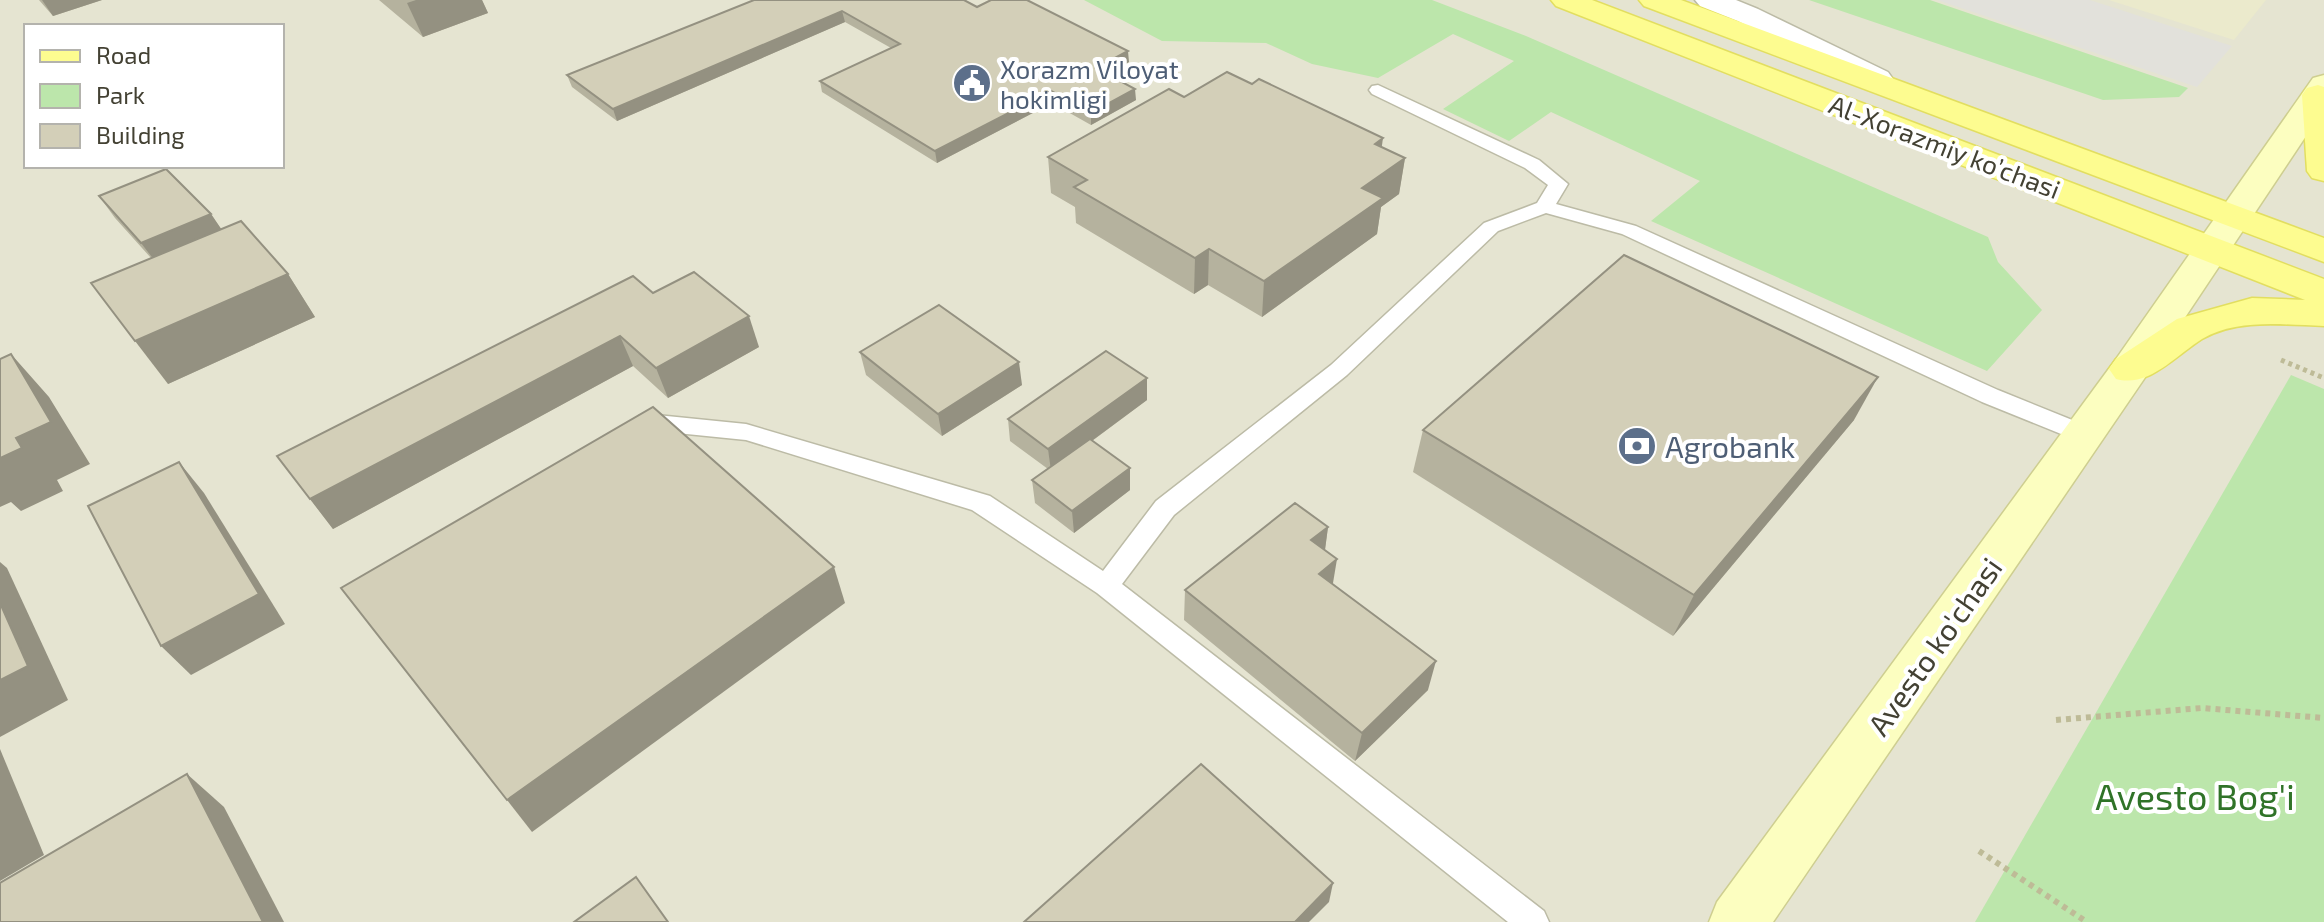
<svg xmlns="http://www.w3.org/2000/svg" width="2324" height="922" font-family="'Exo 2',sans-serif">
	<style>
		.residential { fill: #e5e4d1; fill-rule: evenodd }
		.education { fill: #ebeacc }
		.green { fill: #bce6ab }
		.parking { fill: #e2e1db }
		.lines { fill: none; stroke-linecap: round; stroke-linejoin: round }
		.lane-casing { stroke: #bcbba6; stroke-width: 3 }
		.street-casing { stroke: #bcbba6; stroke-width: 3 }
		.secondary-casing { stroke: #cece90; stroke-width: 3 }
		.primary-casing { stroke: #e2de60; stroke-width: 3 }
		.path-far1 { stroke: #bebb97; stroke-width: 5; stroke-dasharray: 4 4; stroke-linecap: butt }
		.path { stroke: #bebb97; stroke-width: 6; stroke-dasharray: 5 5; stroke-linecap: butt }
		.lane { fill: #fff; fill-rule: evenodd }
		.street { fill: #fff; fill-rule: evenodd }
		.secondary { fill: #fcfec0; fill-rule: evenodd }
		.primary { fill: #fdfc90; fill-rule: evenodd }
		.wall { fill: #b5b29e }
		.shaded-wall { fill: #949181 }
		.building { fill: #d3cfb8; stroke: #949181; stroke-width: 2 }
		.labels { text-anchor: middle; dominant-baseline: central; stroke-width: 8; stroke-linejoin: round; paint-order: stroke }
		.far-service-label { font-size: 26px; fill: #4e5e75; stroke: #fff; text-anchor: start }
		.far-street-label { font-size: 26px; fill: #434133; stroke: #fff }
		.service-label { font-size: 30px; fill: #4e5e75; stroke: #fff; text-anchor: start }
		.street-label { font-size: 30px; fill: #434133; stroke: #fff }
		.near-park-label { font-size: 36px; fill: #307328; stroke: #fff }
	</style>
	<rect width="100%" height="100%" fill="#f1f1e3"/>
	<path class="residential" d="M0,0H2324V922H0ZM26,26H282V166H26Z"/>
	<polygon class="education" points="2109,0 2266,0 2234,40"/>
	<g class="green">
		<polygon points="1084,0 1432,0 1526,36 1988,237 1998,262 2042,310 1987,371 1651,221 1700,181 1551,112 1509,141 1443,109 1514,61 1453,34 1378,78 1312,64 1266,43 1162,41"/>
		<polygon points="1809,0 1930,0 2188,88 2179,97 2103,100"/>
		<polygon points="2291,375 2324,389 2324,922 1975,922"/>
	</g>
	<polygon class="parking" points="1937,0 2090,0 2232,46 2197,87"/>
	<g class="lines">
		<g class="lane-casing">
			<polygon id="lane" points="1378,85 1539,160 1568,184 1556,204 1636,226 1998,390 2092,428 2096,434 2092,440 2084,442 2076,440 1982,402 1622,234 1546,213 1498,231 1347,375 1174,515 1122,584 1544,911 1549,922 1508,922 1097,593 972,510 746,440 647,430 639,428 635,422 639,416 647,414 746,424 990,496 1103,571 1156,501 1331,365 1484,223 1537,203 1548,185 1525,168 1372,94 1369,90 1372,86"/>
		</g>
		<g class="street-casing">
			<polygon id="street" points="1695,0 1736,0 1758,9 1888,72 1893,79 1888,86 1877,88 1866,86 1738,21 1700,6"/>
		</g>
		<g class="secondary-casing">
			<polygon id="secondary" points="2324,75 2324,109 2144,379 1773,922 1709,922 1717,902 2116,359 2313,78"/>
		</g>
		<g class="primary-casing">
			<g id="primary">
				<path d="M1551,0H1592L2324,279V326C2284,325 2238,318 2202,339C2175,356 2149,388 2116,379L2109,369L2116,359L2177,319L2252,298L2305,300L1556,6Z"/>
				<polygon points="1639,0 1681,0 2324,238 2324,262 1644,6"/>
				<polygon points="2318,85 2324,87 2324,181 2312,178 2307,171 2302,95 2307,88"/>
			</g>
		</g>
		<polyline class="path-far1" points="2281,360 2324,378"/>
		<g class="path">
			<polyline points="2056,720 2202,708 2324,718"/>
			<polyline points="1979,851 2087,922"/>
		</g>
		<use href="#lane" class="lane"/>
		<use href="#street" class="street"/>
		<use href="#secondary" class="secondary"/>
		<use href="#primary" class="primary"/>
	</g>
	<g class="wall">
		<polygon points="39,0 102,0 53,16"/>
		<polygon points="379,0 482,0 488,13 423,37"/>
		<polygon points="754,0 977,7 1129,62 1107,74 1136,100 1091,125 1052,103 937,163 822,92 820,81 891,48 845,22 617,121 572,87 567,75"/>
		<polygon points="1184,97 1382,147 1405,158 1399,194 1381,207 1377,234 1262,317 1208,285 1194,294 1076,223 1075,207 1051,193 1048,157"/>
		<polygon points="99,196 211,214 221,229 288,274 315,317 168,384 151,258 115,218"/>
		<polygon points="653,293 759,347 668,398 633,366 333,529 277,456"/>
		<polygon points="860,352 1022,385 942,436 866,375"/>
		<polygon points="1147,378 1147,400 1092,441 1130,468 1130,490 1074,533 1035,503 1032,480 1048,469 1010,441 1008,419"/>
		<polygon points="1854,420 1673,636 1413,472 1423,430"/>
		<polygon points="1328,527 1325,550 1333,584 1428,690 1355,761 1184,620 1185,590"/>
	</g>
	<g class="shaded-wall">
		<polygon points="42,0 102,0 53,16"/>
		<polygon points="416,0 482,0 488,13 423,37 407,3"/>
		<polygon points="842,11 845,22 617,121 613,109"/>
		<polygon points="1128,51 1129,62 1096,79 1096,68"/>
		<polygon points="1135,89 1136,100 1091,125 1091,113"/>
		<polygon points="1051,91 1052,103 937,163 935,151"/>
		<polygon points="1383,138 1378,174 1375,144"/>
		<polygon points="1405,158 1399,194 1381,207 1377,234 1262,317 1264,281 1362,188"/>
		<polygon points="211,214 226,236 158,265 141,243"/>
		<polygon points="1209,249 1208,285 1194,294 1195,258"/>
		<polygon points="288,274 315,317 168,384 135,341"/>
		<polygon points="749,316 759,347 668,398 656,368"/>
		<polygon points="620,336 633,366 333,529 310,499"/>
		<polygon points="11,354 49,397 90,464 57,480 63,491 21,511 11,502 0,507 0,458"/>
		<polygon points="1019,362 1022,385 942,436 938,414"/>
		<polygon points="1878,377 1854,420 1673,636 1694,595"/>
		<polygon points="1147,378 1147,400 1051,471 1048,449"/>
		<polygon points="179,462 204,493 285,624 191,675 161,646"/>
		<polygon points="1130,468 1130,490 1074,533 1072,511"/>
		<polygon points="1328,527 1324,557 1311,540"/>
		<polygon points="1337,559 1332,589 1319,574"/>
		<polygon points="0,562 7,568 68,700 0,737"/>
		<polygon points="834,567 845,603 532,832 507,800"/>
		<polygon points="1436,661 1428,690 1355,761 1362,733"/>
		<polygon points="0,749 44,855 0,881"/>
		<polygon points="187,774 224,807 284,922 263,922"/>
		<polygon points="1333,883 1329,902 1309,922 1295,922"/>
	</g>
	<g class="building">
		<polygon points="754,0 964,0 977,7 991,0 1027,0 1128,51 1096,68 1135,89 1091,113 1051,91 935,151 820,81 900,44 842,11 613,109 567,75"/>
		<polygon points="1227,72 1252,84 1259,79 1383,138 1375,144 1405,158 1362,188 1383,198 1264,281 1209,249 1195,258 1074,187 1087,180 1048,157 1169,89 1184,97"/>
		<polygon points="166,169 211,214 141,243 99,196"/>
		<polygon points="241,221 288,274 135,341 91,283"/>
		<polygon points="1624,255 1878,377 1694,595 1423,430"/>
		<polygon points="694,272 749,316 656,368 620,336 310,499 277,456 633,276 653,293"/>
		<polygon points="939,305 1019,362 938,414 860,352"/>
		<polygon points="1106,351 1147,378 1048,449 1008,419"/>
		<polygon points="11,354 51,422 16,438 22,448 0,458 0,359"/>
		<polygon points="653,407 834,567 507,800 341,588"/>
		<polygon points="1090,439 1130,468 1072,511 1032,480"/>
		<polygon points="179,462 259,594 161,646 88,506"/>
		<polygon points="1295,503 1328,527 1311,540 1337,559 1319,574 1436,661 1362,733 1185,590"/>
		<polygon points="0,603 28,666 0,680"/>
		<polygon points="1201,764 1333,883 1295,922 1024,922"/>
		<polygon points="187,774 263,922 0,922 0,883"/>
		<polygon points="636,877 668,922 574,922"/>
	</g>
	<defs>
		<g id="civic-disc" transform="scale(2)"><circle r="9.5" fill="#5c6f8a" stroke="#fff"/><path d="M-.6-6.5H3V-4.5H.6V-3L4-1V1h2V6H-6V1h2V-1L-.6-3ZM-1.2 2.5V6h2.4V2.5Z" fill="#fff"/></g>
		<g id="bank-disc" transform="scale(2)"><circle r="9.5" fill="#5c6f8a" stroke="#fff"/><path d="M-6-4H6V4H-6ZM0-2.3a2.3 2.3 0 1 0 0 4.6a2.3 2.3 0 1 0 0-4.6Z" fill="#fff"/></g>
	</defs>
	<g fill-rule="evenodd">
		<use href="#civic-disc" x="972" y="83"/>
		<use href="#bank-disc" x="1637" y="446"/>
	</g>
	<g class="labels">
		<g class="far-service-label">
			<text x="1000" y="68">Xorazm Viloyat<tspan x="1000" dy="30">hokimligi</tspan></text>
		</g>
		<g class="far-street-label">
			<text transform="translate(1945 146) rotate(21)">Al-Xorazmiy ko’chasi</text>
		</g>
		<g class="service-label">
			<text x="1665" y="446">Agrobank</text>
		</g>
		<g class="street-label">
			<text transform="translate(1934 646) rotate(-55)">Avesto ko'chasi</text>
		</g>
		<g class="near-park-label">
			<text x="2195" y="795">Avesto Bog'i</text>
		</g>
	</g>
	<rect x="24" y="24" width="260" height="144" fill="#ffffff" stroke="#b4b3ad" stroke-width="2"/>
	<rect x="40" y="50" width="40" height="12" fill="#fdfc90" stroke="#b4b3ad" stroke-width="2"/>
	<text x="96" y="64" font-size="24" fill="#434133">Road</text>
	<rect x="40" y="84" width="40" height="24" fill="#bce6ab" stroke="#b4b3ad" stroke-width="2"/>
	<text x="96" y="104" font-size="24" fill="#434133">Park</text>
	<rect x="40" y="124" width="40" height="24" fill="#d3cfb8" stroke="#b4b3ad" stroke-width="2"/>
	<text x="96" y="144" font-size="24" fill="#434133">Building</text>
</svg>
